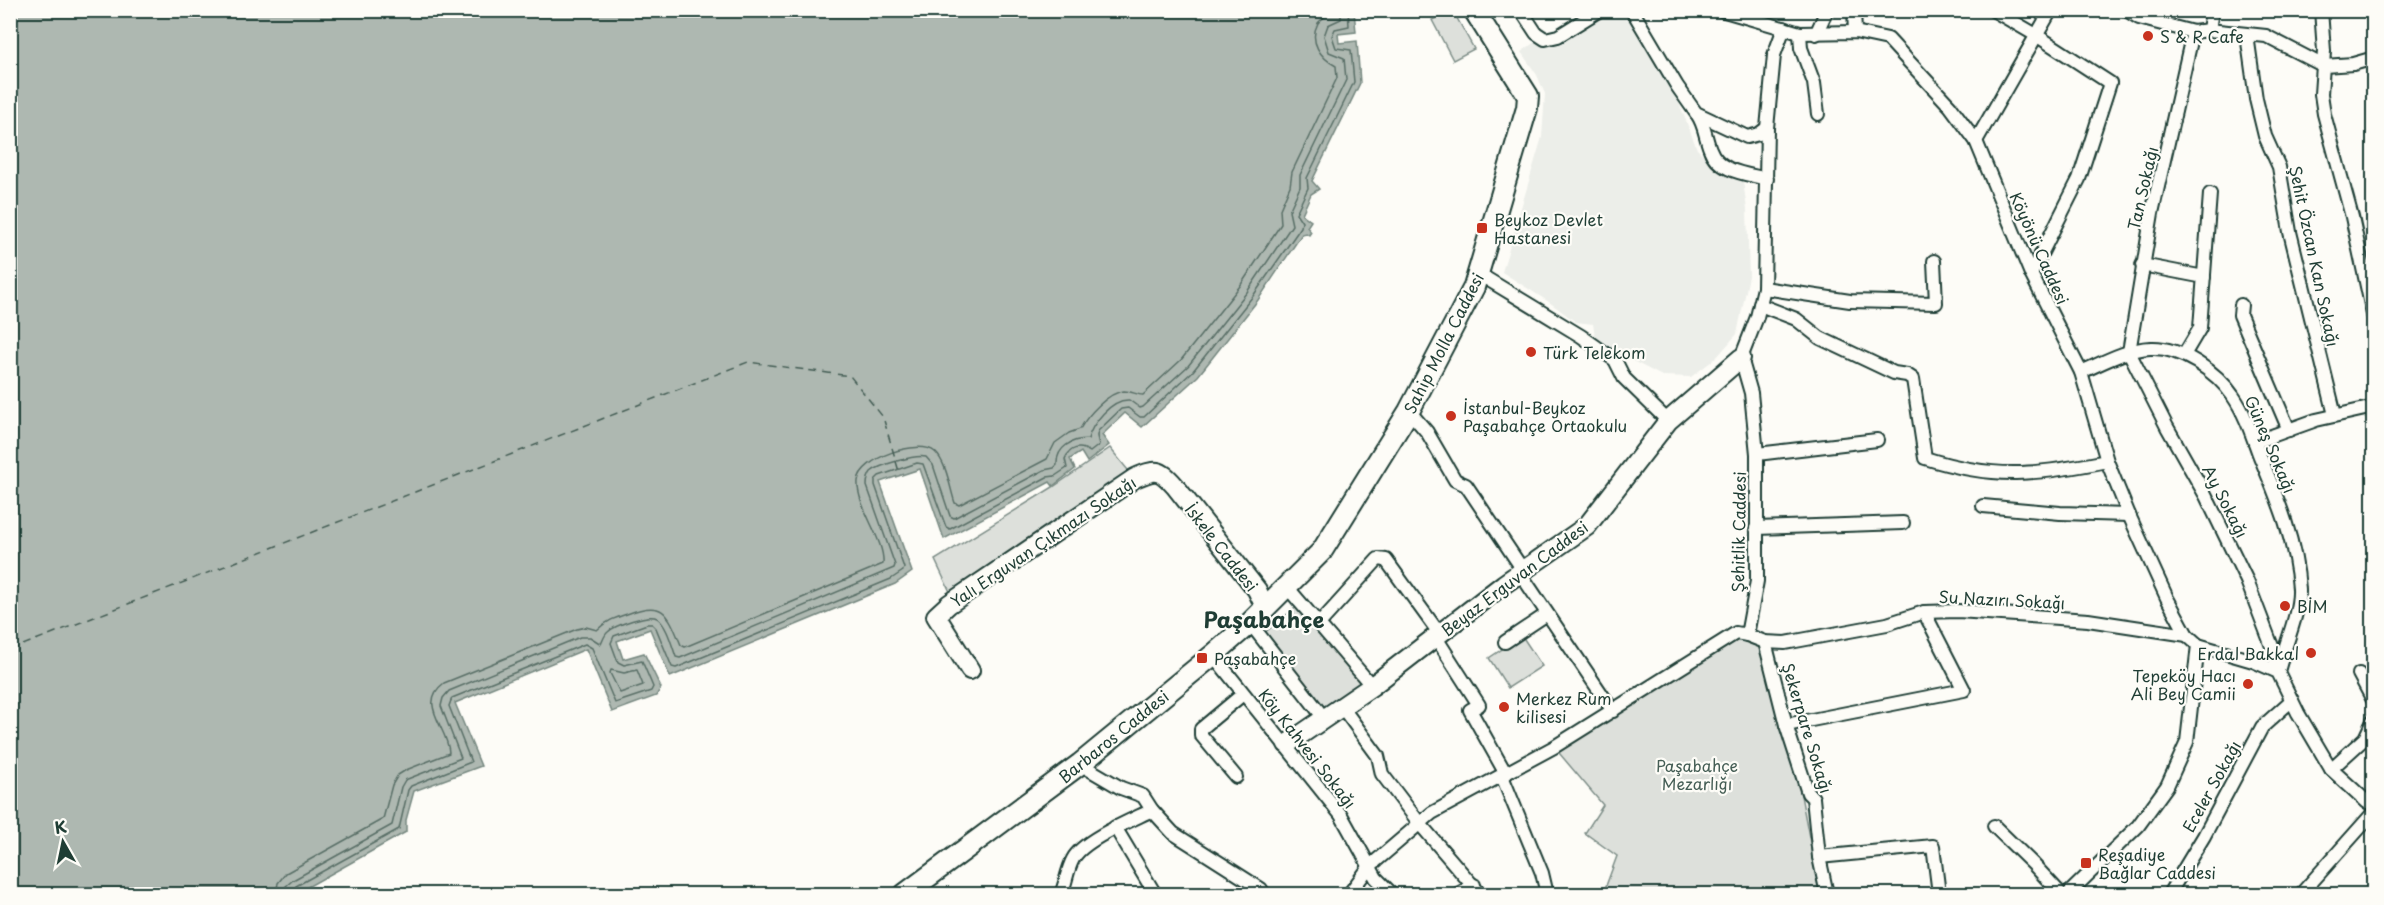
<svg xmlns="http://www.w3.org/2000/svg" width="2384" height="905" font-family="'Playpen Sans',sans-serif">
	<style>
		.built { fill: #eceee9 }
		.green { fill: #dde0db; stroke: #7e8e88; stroke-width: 1.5 }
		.water { fill: #aeb8b1; stroke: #75877f; stroke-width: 1.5 }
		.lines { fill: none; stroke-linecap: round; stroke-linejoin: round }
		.shore { stroke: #586e66; stroke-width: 1.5 }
		.ferry { stroke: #435c53; stroke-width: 1.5; stroke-dasharray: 8 6; stroke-linecap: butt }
		.street-casing { stroke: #1f3d34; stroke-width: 16 }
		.secondary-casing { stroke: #1f3d34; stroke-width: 22 }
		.primary-casing { stroke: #1f3d34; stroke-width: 24 }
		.street { stroke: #fdfcf7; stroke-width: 12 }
		.secondary { stroke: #fdfcf7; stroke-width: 18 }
		.primary { stroke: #fdfcf7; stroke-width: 20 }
		.poi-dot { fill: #c8321e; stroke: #fdfcf7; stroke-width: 2 }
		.labels { text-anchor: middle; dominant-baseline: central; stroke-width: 4.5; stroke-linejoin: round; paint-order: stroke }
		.poi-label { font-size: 16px; fill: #1f3d34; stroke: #fdfcf7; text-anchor: start }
		.street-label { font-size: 16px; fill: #1f3d34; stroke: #fdfcf7 }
		.park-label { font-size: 16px; fill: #455e55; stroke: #fdfcf7 }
		.district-label { font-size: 22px; font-weight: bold; fill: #1f3d34; stroke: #fdfcf7 }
	</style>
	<rect width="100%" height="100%" fill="#fdfcf7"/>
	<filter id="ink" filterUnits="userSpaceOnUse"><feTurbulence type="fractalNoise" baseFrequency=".0167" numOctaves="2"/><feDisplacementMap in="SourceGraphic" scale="12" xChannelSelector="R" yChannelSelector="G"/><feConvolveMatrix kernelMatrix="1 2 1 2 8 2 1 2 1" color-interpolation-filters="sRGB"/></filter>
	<g filter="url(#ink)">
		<polygon class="built" points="1608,11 1623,11 1672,85 1697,149 1714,165 1743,181 1747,209 1749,276 1737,334 1716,358 1691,377 1662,376 1596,342 1593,324 1576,322 1549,302 1502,272 1542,137 1545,94 1537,75 1521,52 1542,37 1549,38 1572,35"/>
		<g class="green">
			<polygon points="1449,11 1453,11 1474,49 1453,60 1432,20"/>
			<polygon points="1110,448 1132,475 952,596 935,560 1053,487"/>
			<polygon points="1299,605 1363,684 1326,711 1264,633"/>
			<polygon points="1736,633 1765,642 1788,728 1820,894 1603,894 1617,856 1585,833 1603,805 1554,747"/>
			<polygon points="1522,636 1542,666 1508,688 1489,658"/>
		</g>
		<polygon class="water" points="10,11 1354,11 1356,32 1338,34 1339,43 1357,41 1360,83 1312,181 1319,189 1311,194 1302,214 1311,221 1307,227 1311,232 1309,235 1306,233 1302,234 1258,300 1198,376 1142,427 1125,413 1102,435 1109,445 1087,462 1081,452 1070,459 1075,469 1053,486 1050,482 944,539 920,469 880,482 912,572 895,584 670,677 650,629 617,641 623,659 644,653 661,688 656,696 612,712 586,649 455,703 481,766 414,791 406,820 406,832 295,894 11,894"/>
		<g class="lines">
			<g class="shore">
				<polygon points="611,670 624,673 637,670 643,685 620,693 610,673"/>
				<path d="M276,894L278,883L286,873L383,819L392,785L398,775L406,770L449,753C449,729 416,704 444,683L577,629L586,627L597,630C606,621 615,618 627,614C664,599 668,613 681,645L685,647L883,564C885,539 856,507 858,481C860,458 919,438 935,452C947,463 950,489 955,503L959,505L1047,459L1055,443L1069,433L1080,429C1087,416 1108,392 1124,391C1131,391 1137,395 1143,395L1181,360L1240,286L1281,224L1280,209L1290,186L1292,172L1337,78L1336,66C1321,58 1308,42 1318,23C1322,18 1328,15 1332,10"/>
				<path d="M285,894L286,886L293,880L392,825L401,787L405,780L461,758L441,706L443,698L449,691L580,637H590L601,644C603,641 604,635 608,632C615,625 649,613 657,618C667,625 672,646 676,657L680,658L894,568L895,565L867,486C867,480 868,476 871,472C879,465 916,454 926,457L933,465L950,516L954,518L1044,470L1054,468L1057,465C1056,447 1072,439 1088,439C1092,424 1111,399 1129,400L1140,408L1143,407L1188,366L1247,292L1292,225L1289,211L1300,187V175L1346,80L1344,58L1329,52L1324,36L1328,25L1341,19V10"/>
				<path d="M292,894L296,886L399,829L408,790L411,786L471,762L449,706L452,698L585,644L592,648L615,703L651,691L653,687L642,661L624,665L618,662L611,643L614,636L647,624H652L656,628L672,667L676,668L891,579L903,571L904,568L875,485V480L879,476L917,463L923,464L946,527L950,529L1047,477L1055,476L1067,468L1065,459C1070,447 1080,445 1090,452L1099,445L1097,436L1098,431L1121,409L1128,408L1140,417H1144L1193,371L1253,296L1301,227L1302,222L1296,213L1308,188L1307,178L1354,82L1351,50L1336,48L1332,36L1335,29L1349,26L1348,10"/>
			</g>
			<polyline class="ferry" points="10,650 748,362 850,376 883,417 900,475"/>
			<g class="street-casing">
				<g id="street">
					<polyline points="1521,10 1536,33 1545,39 1558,36 1600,10"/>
					<polyline points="1632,10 1677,86 1696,113 1747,137 1759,134 1767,128"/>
					<polyline points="1721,10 1800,33 1855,32 1888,39 1950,106 1976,141 2031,274 2081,372 2107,461 2129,515 2167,598 2187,635 2198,645"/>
					<polyline points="1854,10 1855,32"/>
					<polyline points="1993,10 2036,35 2110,83 2079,179 2031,274"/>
					<polyline points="2126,10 2139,18 2193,32 2209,30 2266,36 2324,66 2353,64 2374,58"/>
					<polyline points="2321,10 2324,51 2321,94 2324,114 2352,217 2374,319"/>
					<polyline points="2209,30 2212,10"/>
					<polyline points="2193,32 2152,213 2129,352 2167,427 2206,496 2247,581 2273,649 2278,672"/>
					<polyline points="1800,33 1801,48 1814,83 1818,114"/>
					<polyline points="1816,34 1827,10"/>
					<polyline points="2247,35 2256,99 2265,136 2279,167 2290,232 2335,415"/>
					<path d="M1697,114C1705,125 1705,137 1710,149C1718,172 1747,174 1767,179"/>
					<polyline points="1976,141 2051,10"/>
					<polyline points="2142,265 2204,277"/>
					<polyline points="1479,274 1581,336 1615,360 1624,378 1668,421"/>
					<polyline points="1764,288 1850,301 1936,303 1934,261"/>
					<path d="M1760,305L1796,319L1820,338L1894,373L1907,375L1913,379L1925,458C1994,480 2037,475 2107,461"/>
					<polyline points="2241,305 2240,315 2289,430"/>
					<polyline points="2184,355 2200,328 2210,194"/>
					<path d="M2081,372C2102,363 2127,349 2150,348C2180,346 2217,372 2233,396C2245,413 2252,435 2259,454C2277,497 2296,541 2299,589C2300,612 2285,645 2279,668"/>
					<polyline points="1409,411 1427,432 1455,480 1466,485 1519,564 1520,573 1613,711"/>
					<polyline points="2255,442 2316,420 2374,407"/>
					<polyline points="1757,454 1877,440"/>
					<polyline points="1983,506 2060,513 2129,515"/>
					<polyline points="1756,528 1903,523"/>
					<polyline points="1287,587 1372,686"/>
					<polyline points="1250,623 1324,718"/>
					<polyline points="1320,623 1378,559 1386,560 1439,633"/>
					<polyline points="1747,635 1765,642 1785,643 1887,624 1924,612 1958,611 2088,620 2187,635"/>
					<polyline points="1435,636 1479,705 1470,710 1506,774"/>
					<polyline points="1505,642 1547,614"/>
					<polyline points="1765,642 1786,725 1808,793 1813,798 1819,857 1827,894"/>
					<polyline points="2198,645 2253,661 2278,672 2298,713 2331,769 2367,802 2374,804"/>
					<polyline points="1213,655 1341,815 1376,878 1392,894"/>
					<polyline points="2359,674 2374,702"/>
					<polyline points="1342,707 1378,756 1382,774 1420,824 1480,894"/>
					<polyline points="1786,725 1964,690 1924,612"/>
					<polyline points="1080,764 1121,788 1143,796 1152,810 1173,833 1261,889 1264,894"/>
					<polyline points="2331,769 2365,738 2374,719"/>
					<polyline points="1502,776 1542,873 1546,890 1550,894"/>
					<polyline points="1236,777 1201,735 1201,729 1243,694"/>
					<polyline points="1994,826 2033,864 2061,894"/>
					<polyline points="1115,827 1155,894"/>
					<polyline points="1819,857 1933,846 1939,894"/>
					<path d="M1061,894C1066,883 1067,870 1073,859C1083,840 1132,820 1152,810"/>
					<polyline points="1349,894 1370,866 1432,813 1554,747 1736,633 1747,635 1757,581 1757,454 1751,393 1741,358 1757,317 1764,288 1767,128 1774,55 1784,28"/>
					<polyline points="1458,894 1474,885"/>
					<polyline points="2068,894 2138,826 2167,786 2187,742 2198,645"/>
					<polyline points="2169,894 2204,836 2262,727 2292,700"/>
					<polyline points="2301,894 2374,812"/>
				</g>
			</g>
			<g class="secondary-casing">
				<g id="secondary">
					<path d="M970,670L936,616L949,604L1135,478C1156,469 1159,468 1175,486L1257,590L1265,607"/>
					<polyline points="1287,744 1372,686 1504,584 1587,526 1668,421 1741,358"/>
				</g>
			</g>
			<g class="primary-casing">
				<polyline id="primary" points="905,894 1080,764 1213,655 1250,623 1322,551 1409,411 1474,287 1527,108 1528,96 1474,10"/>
			</g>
			<use href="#street" class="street"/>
			<use href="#secondary" class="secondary"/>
			<use href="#primary" class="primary"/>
		</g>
	</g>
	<g class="poi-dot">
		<circle cx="2148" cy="36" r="6"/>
		<rect x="1476" y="222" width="12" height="12" rx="3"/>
		<circle cx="1531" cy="352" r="6"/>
		<circle cx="1451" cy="416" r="6"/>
		<circle cx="2285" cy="606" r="6"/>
		<circle cx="2311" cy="653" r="6"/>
		<rect x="1196" y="652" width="12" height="12" rx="3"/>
		<circle cx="2248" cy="684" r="6"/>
		<circle cx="1504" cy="707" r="6"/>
		<rect x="2080" y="857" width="12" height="12" rx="3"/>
	</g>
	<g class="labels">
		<g class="poi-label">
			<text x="2160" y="36">S &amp; R Cafe</text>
			<text x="1494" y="219">Beykoz Devlet<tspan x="1494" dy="18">Hastanesi</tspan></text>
			<text x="1543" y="352">Türk Telekom</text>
			<text x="1463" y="407">İstanbul-Beykoz<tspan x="1463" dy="18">Paşabahçe Ortaokulu</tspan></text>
			<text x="2297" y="606">BİM</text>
			<text x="2299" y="653" text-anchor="end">Erdal Bakkal</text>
			<text x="1214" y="658">Paşabahçe</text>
			<text x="2236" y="675" text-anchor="end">Tepeköy Hacı<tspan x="2236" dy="18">Ali Bey Camii</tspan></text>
			<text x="1516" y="698">Merkez Rum<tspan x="1516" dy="18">kilisesi</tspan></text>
			<text x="2098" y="854">Reşadiye<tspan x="2098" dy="18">Bağlar Caddesi</tspan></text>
		</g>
		<g class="street-label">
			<text transform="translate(2142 188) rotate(-77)">Tan Sokağı</text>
			<text transform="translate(2040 248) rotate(66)">Köyönü Caddesi</text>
			<text transform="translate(2315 256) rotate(78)">Şehit Özcan Kan Sokağı</text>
			<text transform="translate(1443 343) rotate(-63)">Sahip Molla Caddesi</text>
			<text transform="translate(2271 444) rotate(67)">Güneş Sokağı</text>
			<text transform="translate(2226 501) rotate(63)">Ay Sokağı</text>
			<text transform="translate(1738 532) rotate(-89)">Şehitlik Caddesi</text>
			<text transform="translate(1043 541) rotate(-34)">Yalı Erguvan Çıkmazı Sokağı</text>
			<text transform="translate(1222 547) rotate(52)">İskele Caddesi</text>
			<text transform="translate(1514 578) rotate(-37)">Beyaz Erguvan Caddesi</text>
			<text transform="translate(2002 599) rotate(3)">Su Nazırı Sokağı</text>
			<text transform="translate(1808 728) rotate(73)">Şekerpare Sokağı</text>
			<text transform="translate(1113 736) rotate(-39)">Barbaros Caddesi</text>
			<text transform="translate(1308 748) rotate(52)">Köy Kahvesi Sokağı</text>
			<text transform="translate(2211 786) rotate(-61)">Eceler Sokağı</text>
		</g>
		<g class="park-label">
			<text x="1697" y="765">Paşabahçe<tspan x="1697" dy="18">Mezarlığı</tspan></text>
		</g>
		<g class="district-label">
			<text x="1264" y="618">Paşabahçe</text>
		</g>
	</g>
	<rect width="2384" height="905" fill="none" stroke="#fdfcf7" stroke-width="36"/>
	<rect x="18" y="18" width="2348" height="869" fill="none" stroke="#1f3d34" stroke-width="2" filter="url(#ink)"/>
	<g transform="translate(63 842) rotate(351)" stroke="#fdfcf7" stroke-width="4.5" paint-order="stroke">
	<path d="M0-4.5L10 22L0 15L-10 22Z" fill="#1f3d34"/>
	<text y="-9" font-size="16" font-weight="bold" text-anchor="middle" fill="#1f3d34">K</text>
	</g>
</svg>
